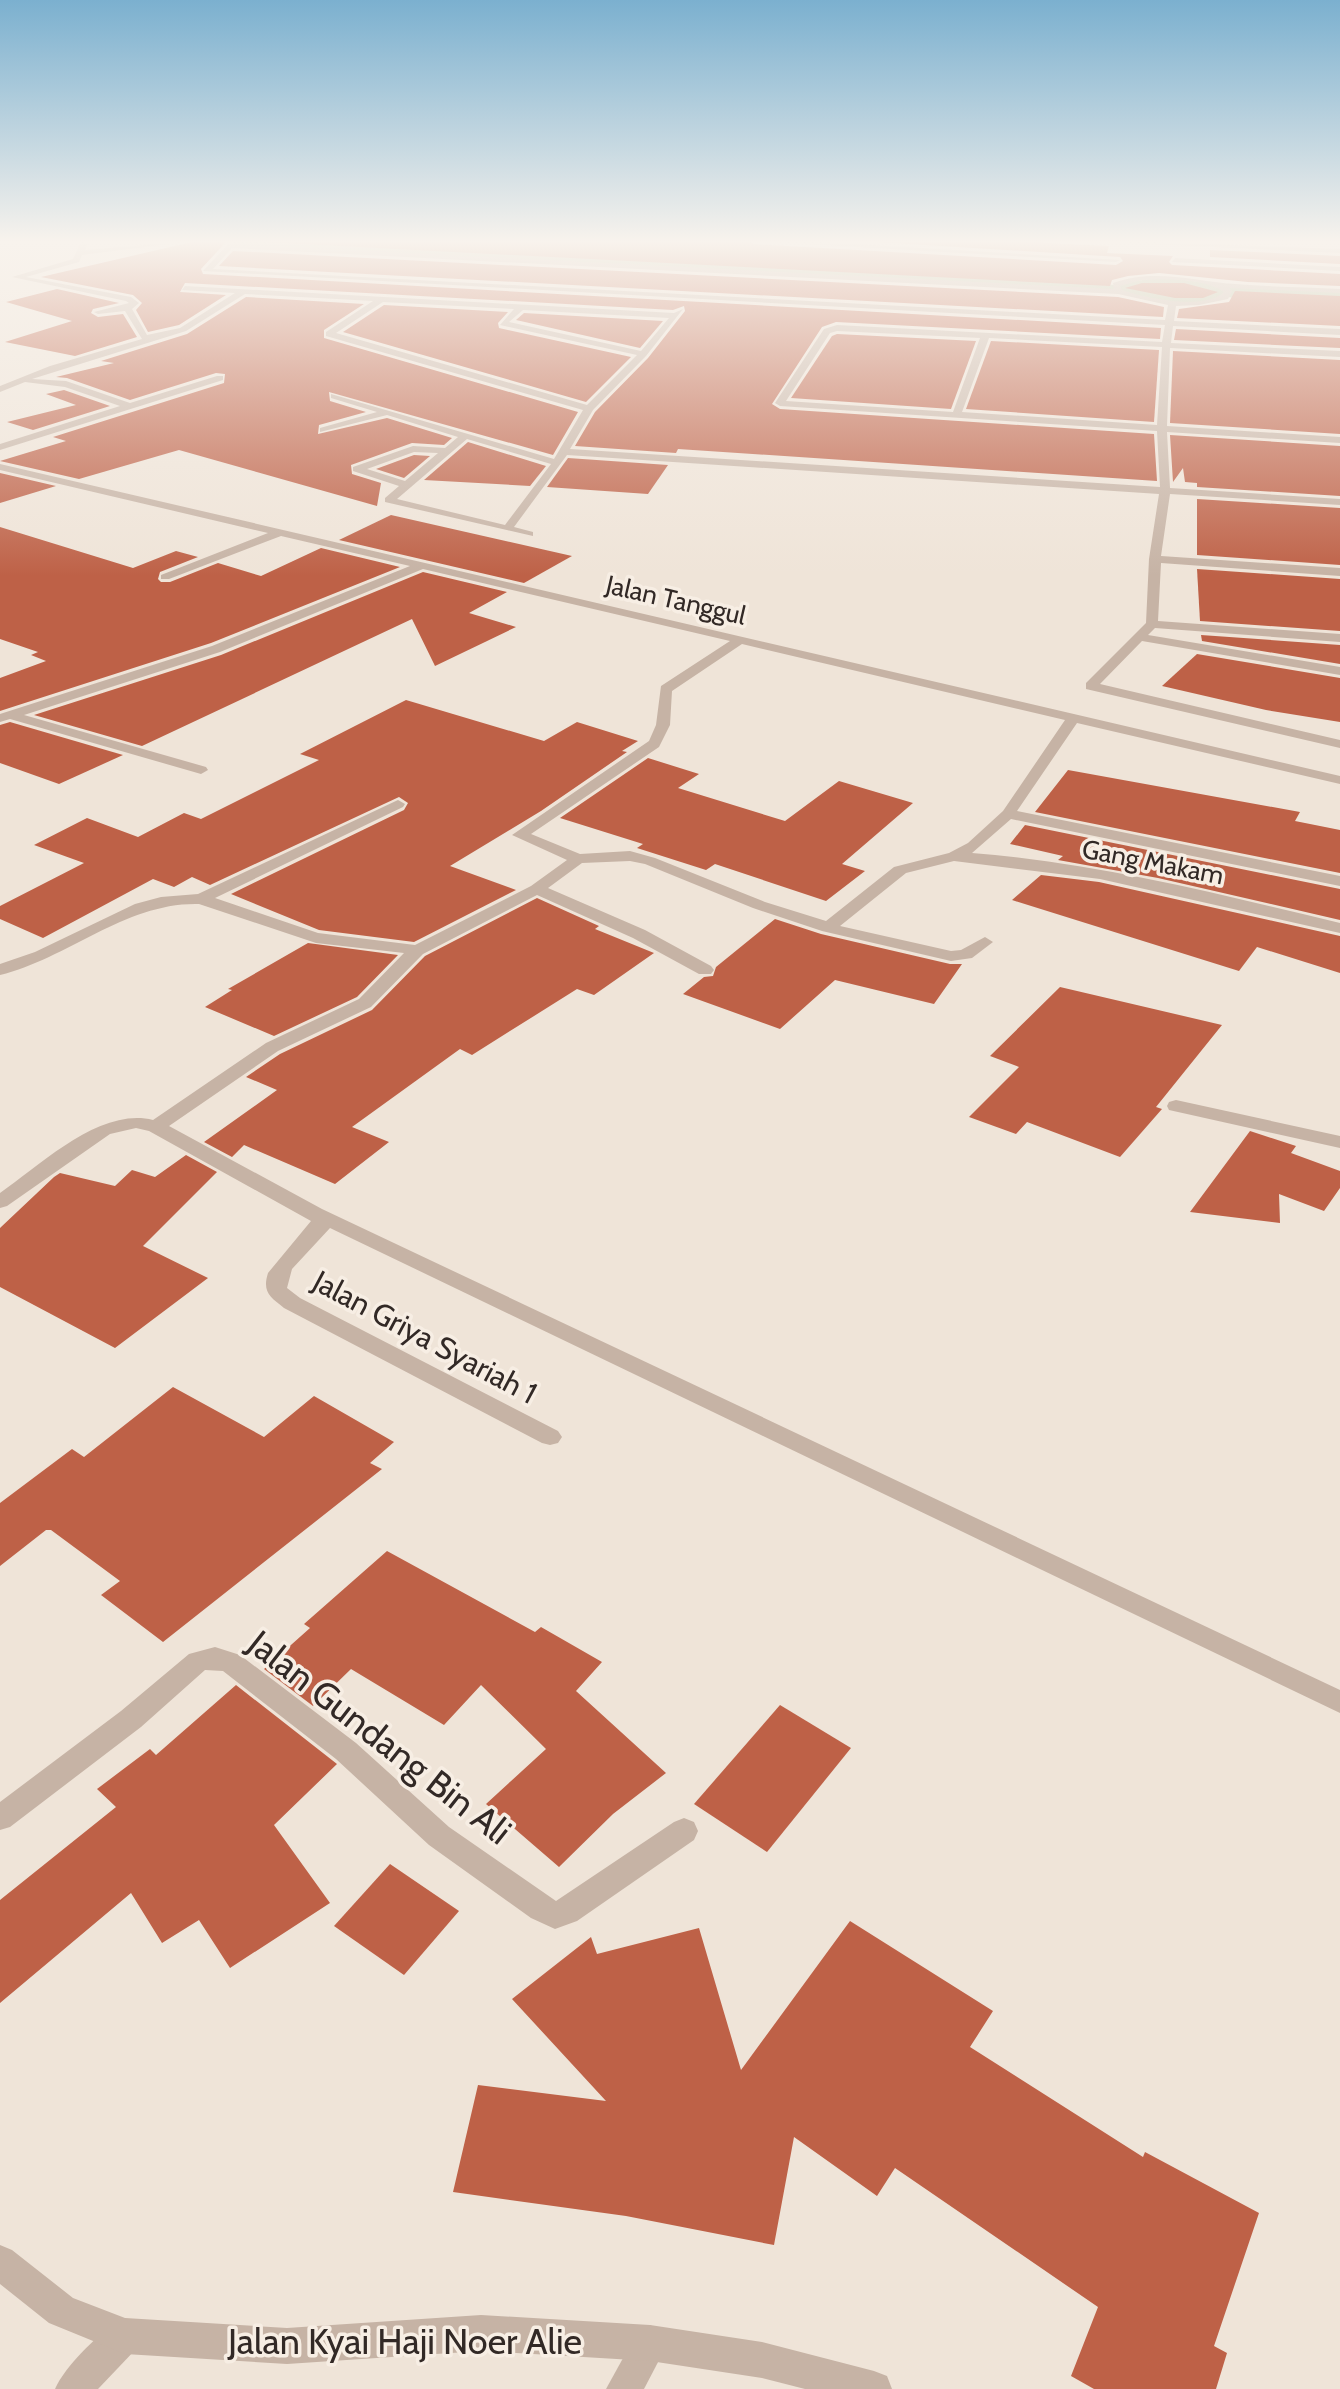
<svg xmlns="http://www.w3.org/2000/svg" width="1340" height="2389" font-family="Cabin,sans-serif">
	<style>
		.green { fill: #b2bd99 }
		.building { fill: #be6147 }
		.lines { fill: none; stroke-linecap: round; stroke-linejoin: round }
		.service { fill: #c6b3a5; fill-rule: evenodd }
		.minor { fill: #c6b3a5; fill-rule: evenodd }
		.tertiary { fill: #c6b3a5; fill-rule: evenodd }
		.labels { text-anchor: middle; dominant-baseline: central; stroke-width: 7; stroke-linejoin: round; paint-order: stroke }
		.far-street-label { font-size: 26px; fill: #322926; stroke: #f7eee4 }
		.street-label { font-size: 30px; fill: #322926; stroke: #f7eee4 }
		.near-street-label { font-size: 36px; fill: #322926; stroke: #f7eee4 }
	</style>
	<rect width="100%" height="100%" fill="#efe4d8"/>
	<path class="green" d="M235,241H302L1116,285C1164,274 1175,279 1221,285C1260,289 1301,289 1340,291V303L1225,297C1192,309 1152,303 1119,292L231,246Z"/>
	<g class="building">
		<polygon points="196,241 227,241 201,269 203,274 1161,328 1160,339 836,322 822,327 772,404 780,409 1154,434 1157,481 678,449 676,453 575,446 595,412 648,358 685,311 684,306 673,310 185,283 180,292 226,295 179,325 148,332 136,310 142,303 133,295 41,277"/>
		<polygon points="242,241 751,241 754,244 1116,265 1123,261 1120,257 859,241 1012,241 1109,246 1107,253 1173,256 1169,262 1172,265 1340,274 1340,286 1248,282 1159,273 1128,276 1112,280 1110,286"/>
		<polygon points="1210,250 1340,256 1340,264 1210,257"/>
		<polygon points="233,251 1118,297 1164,307 1163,317 219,266"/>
		<polygon points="1142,283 1184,283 1218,292 1203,298 1175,298 1125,288"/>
		<polygon points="57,289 119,303 93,309 91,313 98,317 123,314 137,337 75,356 5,342 72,321 6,302"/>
		<polygon points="1235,291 1340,296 1340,326 1177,318 1179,309 1229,302"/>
		<polygon points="246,297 364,304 324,330 324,338 578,412 553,455 329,392 330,401 366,412 319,425 318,434 387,418 452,438 444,445 412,443 351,465 352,474 381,483 377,506 179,450 79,479 0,461 66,441 53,437 224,383 225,374 216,373 130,400 67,378 56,377 114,363 101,361 187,334"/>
		<polygon points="384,305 508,312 498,323 499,328 631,357 586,402 343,332"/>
		<polygon points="524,313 663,321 640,348 516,320"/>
		<polygon points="1176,329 1340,338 1340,348 1174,340"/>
		<polygon points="837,334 976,341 951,409 791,398 832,336"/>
		<polygon points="991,341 1159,350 1154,422 966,409"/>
		<polygon points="1173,351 1340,360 1340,434 1170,423"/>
		<polygon points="64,390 110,406 33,430 7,422 76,405 46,394"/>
		<polygon points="1170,435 1340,446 1340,496 1197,487 1197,483 1185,482 1183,468 1173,482"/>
		<polygon points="468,442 546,466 530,486 424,480"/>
		<polygon points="414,455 430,456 404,478 376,469"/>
		<polygon points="568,458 668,465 648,494 547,487"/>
		<polygon points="0,473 56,486 0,503"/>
		<polygon points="1197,499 1340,508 1340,565 1197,555"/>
		<polygon points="391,515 572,556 524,583 339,540"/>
		<polygon points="0,527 133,568 176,551 198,557 160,572 158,579 161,582 170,582 218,563 261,576 321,548 400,567 211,643 0,711 0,678 46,661 31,655 38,652 0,639"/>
		<polygon points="1197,569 1340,579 1340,631 1200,621"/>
		<polygon points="423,572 507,592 469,613 516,627 435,666 412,619 142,746 34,715 221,655"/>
		<polygon points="1201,635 1340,645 1340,664 1202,641"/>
		<polygon points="1197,654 1340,678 1340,722 1266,710 1162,686"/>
		<polygon points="406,700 544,741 577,722 638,741 622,751 627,752 541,811 450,866 516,890 414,942 319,930 231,894 404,810 408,803 399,797 210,885 192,877 174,887 153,879 43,938 0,919 0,906 84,863 34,845 87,818 138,837 184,813 201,819 319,760 300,754"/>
		<polygon points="10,722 123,755 59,784 0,763 0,725"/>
		<polygon points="648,758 699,774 678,788 785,821 839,781 913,803 842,864 865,871 826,901 715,864 706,870 637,848 643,844 560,818"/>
		<polygon points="1068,770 1300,812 1295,821 1340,830 1340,873 1035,812"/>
		<polygon points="1025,825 1340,889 1340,920 1158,878 1058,860 1063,856 1010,844"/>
		<polygon points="1041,875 1099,882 1340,936 1340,973 1257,947 1239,971 1012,900"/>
		<polygon points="537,898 599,926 595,929 654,953 594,995 577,989 472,1055 460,1049 352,1127 389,1142 335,1184 244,1145 232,1157 204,1142 277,1090 246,1077 280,1054 372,1010 425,956"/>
		<polygon points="775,919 821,934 950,964 962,964 934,1004 835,980 780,1029 683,994 704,977 713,976 716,967"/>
		<polygon points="308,943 398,955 357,997 274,1036 205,1007 232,990 228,989"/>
		<polygon points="1060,987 1222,1025 1156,1107 1162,1109 1120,1157 1027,1122 1016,1134 969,1117 1019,1067 990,1056"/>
		<polygon points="1250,1131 1296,1146 1291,1153 1340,1171 1340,1188 1324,1211 1279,1194 1280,1223 1190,1212"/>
		<polygon points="186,1155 217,1172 143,1246 208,1278 115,1348 0,1287 0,1228 54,1177 60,1173 115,1186 132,1170 155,1177"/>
		<polygon points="173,1387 264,1437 314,1396 394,1442 370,1463 382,1469 163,1642 101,1595 120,1581 51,1530 46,1530 0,1566 0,1503 72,1449 84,1457"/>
		<polygon points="387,1551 535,1632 541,1627 602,1662 576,1691 666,1773 613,1814 559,1867 486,1804 546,1749 481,1685 444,1725 351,1669 313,1706 264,1669 310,1628 304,1624"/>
		<polygon points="236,1685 337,1764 274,1825 330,1903 230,1968 199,1920 162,1943 131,1893 0,2003 0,1900 116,1807 97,1789 150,1749 156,1755"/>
		<polygon points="780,1705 851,1748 767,1852 694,1804"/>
		<polygon points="390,1864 459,1911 404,1975 334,1926"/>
		<polygon points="850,1921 993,2011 970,2047 1143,2157 1145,2152 1259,2213 1214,2346 1227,2353 1216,2389 1094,2389 1071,2376 1098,2307 895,2168 877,2196 794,2137 774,2245 626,2216 453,2192 478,2085 606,2101 512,1999 591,1937 597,1954 699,1928 741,2070"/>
	</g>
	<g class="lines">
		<polygon class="service" points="650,2325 662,2331 668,2343 644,2389 606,2389 638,2331"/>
		<g class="minor">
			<path d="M79,241L88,244L85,250L192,241L82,255L79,262L26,277L131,297L139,303L132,309L147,335L180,328L235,293L182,290L185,286L674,313L683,309L646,356L593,410L570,449L1160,487L1157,431L780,406L775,403L824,329L837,325L1162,342L1165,325L203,271L231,241H238L236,244L1114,289L1113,283C1155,268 1193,281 1235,284C1270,287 1305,287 1340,289V293L1229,288L1232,291L1228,299L1199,305L1176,306L1174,321L1340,329V335L1173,326L1171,343L1340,351V357L1170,348L1167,426L1340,437V443L1167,432L1170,488L1340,499V505L1170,494L1161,556L1340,568V576L1161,563L1158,621L1340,634V642L1155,628L1148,635L1340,667V675L1142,641L1100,684L1340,740V748L1086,689V683L1146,623L1149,559L1159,494L567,455L514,527L533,532V536L385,502V498L399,486L353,471V467L413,446L445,448L458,437L387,415L320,432V428L377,412L331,398V394L554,459L583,410L326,336V332L373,301L245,294L186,331L32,379L66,381L130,403L217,376H223V380L0,450V444L120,406L65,387L25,382L0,392V386L50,366L142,339L125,311L98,314L94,312L129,303L126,301L12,277L73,259L80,244ZM232,248L1118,294L1168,305L1165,320L213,269ZM1142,280C1166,279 1204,278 1224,292C1205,311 1146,298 1122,290L1120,286ZM383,302L514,309L500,325L637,355L587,405L336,333ZM523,310L669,318L641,351L509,322ZM837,331L980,338L953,412L786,401L830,333ZM989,338L1162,347L1157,425L962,412ZM467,439L551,464L505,525L397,499ZM414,452L438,453L405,481L367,469Z"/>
			<polygon points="754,241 804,241 1120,260 1116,262"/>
			<polygon points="1125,241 1340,249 1340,253 1128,243"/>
			<polygon points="1175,258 1340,267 1340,271 1172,262"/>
			<path d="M0,464L1340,776V784L1077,723L1017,811L1340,876V886L1011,819L972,853C1097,863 1218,894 1340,923V933L1100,879L954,861L906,873L840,926L951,951L961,950L985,937L993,942L972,958L951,961L822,931L753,908L645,864L630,861L582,863L548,888L645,930L711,966L714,970L711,974H699L633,938L537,895L423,954L371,1007L278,1051L169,1126L322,1209L1340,1690V1713L330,1228L292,1269L287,1288L300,1298L558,1431L562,1437L558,1443L550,1445L542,1443L284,1308C270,1297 262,1292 268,1273L311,1221L149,1131L136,1128L110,1134L7,1206L0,1208V1193C42,1164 100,1107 153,1120L266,1043L359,999L404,953L316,943L199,904C126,902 69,958 0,975V964L35,952L135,904L161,897L198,894L398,800L405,804L403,807L215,898L318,933L415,945L531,886L567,860L512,835L649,741L656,725L661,686L730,641L423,569L220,652L24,715L206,767L208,770L201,774L10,719L0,722V714L212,646L410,566L281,536L169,579H161V575L268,533L0,470ZM742,644L1065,720L1003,811L968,843L949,853L894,867L826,921L765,902L655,858L630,851L580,854L531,834L659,747L670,725L672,691Z"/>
			<polygon points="1176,1100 1340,1136 1340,1148 1169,1110 1167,1106 1169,1102"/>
			<polygon points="215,1647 240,1655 356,1743 449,1827 556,1901 674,1822 684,1818 694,1822 698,1831 694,1840 577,1921 555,1929 531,1918 429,1845 336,1759 223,1671 205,1670 141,1727 10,1827 0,1830 0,1802 121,1711 189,1654"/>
			<path d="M125,2318L137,2324L143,2336L137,2348L98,2389H55C64,2367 103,2328 125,2318Z"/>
		</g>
		<polygon class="tertiary" points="0,2245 12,2250 73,2298 125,2318 287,2328 481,2315 650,2325 762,2342 874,2371 887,2376 892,2389 805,2389 762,2378 650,2361 481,2351 287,2364 125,2354 49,2323 0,2284"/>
	</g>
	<linearGradient id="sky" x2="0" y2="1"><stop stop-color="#7bb0cf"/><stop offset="0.42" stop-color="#f8f3ed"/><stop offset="1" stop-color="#f8f3ed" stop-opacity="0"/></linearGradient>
	<rect width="1340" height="576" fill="url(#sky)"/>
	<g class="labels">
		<g class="far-street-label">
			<text transform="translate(676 600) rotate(13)">Jalan Tanggul</text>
			<text transform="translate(1153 862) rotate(11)">Gang Makam</text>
		</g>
		<g class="street-label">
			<text transform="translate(425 1337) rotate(28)">Jalan Griya Syariah 1</text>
		</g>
		<g class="near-street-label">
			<text transform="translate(380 1737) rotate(38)">Jalan Gundang Bin Ali</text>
			<text x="405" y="2341">Jalan Kyai Haji Noer Alie</text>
		</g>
	</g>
</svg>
